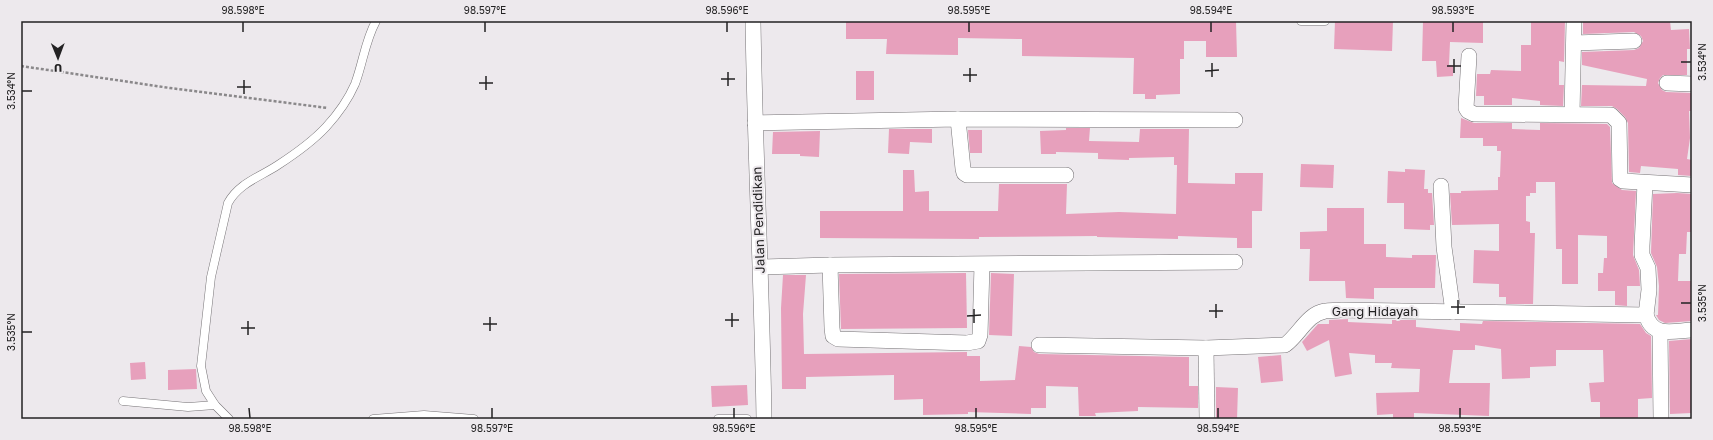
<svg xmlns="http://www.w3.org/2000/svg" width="1713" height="440" font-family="'Golos Text',sans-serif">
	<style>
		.building { fill: #e7a0bc }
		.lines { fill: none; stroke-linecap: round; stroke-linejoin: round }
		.service-casing { stroke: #767376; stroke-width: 9 }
		.minor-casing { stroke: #767376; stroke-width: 16 }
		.path { stroke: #8a888a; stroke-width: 2.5; stroke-dasharray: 3 2; stroke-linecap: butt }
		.service { stroke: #fff; stroke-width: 8 }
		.minor { stroke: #fff; stroke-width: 15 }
		.ticks { fill: none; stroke: #232223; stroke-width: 1.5 }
		.labels { text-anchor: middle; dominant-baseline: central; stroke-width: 4; stroke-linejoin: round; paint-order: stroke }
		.street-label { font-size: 13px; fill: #232223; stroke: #ede9ed }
		.neatline { fill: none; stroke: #232223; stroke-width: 1.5 }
		.ticks-label { font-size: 10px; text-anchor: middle; fill: #232223 }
	</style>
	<rect width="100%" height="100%" fill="#ede9ed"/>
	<g class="building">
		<polygon points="846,21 1236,21 1237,57 1206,57 1206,41 1184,41 1184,59 1180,59 1180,94 1156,95 1156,99 1145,99 1145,94 1133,94 1134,58 1022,56 1022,39 958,38 958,55 886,54 887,39 846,39"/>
		<polygon points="1335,21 1393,21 1392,51 1334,49"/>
		<polygon points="1423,21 1483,21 1483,43 1450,42 1449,65 1453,65 1453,76 1437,77 1436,61 1422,61"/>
		<polygon points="1531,21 1565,21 1564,62 1559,61 1559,85 1564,85 1563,106 1540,105 1540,101 1512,98 1512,105 1484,105 1484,96 1476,96 1477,74 1490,74 1491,70 1521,71 1521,45 1531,45"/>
		<polygon points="1583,21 1670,21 1671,30 1689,29 1690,49 1687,49 1687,75 1663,75 1660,78 1658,83 1662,90 1666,92 1692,93 1692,111 1689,111 1690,138 1687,159 1692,160 1692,176 1678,175 1678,169 1641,166 1640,173 1629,172 1628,123 1625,117 1617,109 1612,106 1581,106 1582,85 1646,86 1647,79 1582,65 1582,52 1634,50 1639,48 1643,41 1641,36 1634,32 1583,34"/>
		<rect x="856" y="71" width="18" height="29"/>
		<polygon points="1461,118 1474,123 1512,123 1512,129 1540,130 1540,123 1607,124 1610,127 1612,183 1622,190 1636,191 1633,255 1639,270 1640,286 1627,286 1627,306 1615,305 1615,291 1598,291 1598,273 1603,273 1604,258 1607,258 1607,236 1578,235 1578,284 1562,284 1562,249 1556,249 1555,182 1536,182 1536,193 1530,193 1530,196 1526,196 1526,221 1530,222 1530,233 1535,233 1533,304 1506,304 1506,297 1499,297 1499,284 1473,283 1474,250 1499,251 1499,224 1452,225 1450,193 1461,193 1461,191 1498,190 1498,177 1500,177 1501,151 1497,151 1497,146 1483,146 1483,138 1460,138"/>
		<polygon points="1066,128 1090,128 1089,141 1139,142 1140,129 1189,129 1188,183 1235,184 1235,173 1263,173 1262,211 1252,211 1252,248 1237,248 1237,238 1178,236 1178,239 1097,237 1097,236 979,237 979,239 820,238 820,211 903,211 903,170 914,170 915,192 929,191 929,211 998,211 999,184 1067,184 1066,214 1119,212 1176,214 1177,165 1174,165 1174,157 1129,158 1129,160 1098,159 1098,153 1056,152 1056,154 1041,154 1040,131 1066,130"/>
		<polygon points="889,129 932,129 932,143 910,142 909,154 888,153"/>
		<polygon points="968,130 982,130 982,153 970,153"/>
		<polygon points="820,131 819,157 800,156 800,154 772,154 773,132"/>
		<polygon points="1301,164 1334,165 1333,188 1300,187"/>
		<polygon points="1405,169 1425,170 1424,189 1428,189 1428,193 1432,193 1434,225 1430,225 1430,230 1404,229 1404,203 1387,203 1388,171 1405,172"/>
		<polygon points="1677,193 1692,194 1692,232 1687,232 1686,254 1679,254 1678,281 1692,281 1692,321 1665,323 1659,320 1656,315 1658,315 1659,286 1657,267 1651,253 1653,194"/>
		<polygon points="1327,208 1364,208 1364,244 1386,244 1386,257 1412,258 1412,255 1436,255 1435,288 1374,288 1374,299 1346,298 1345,281 1309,281 1310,249 1300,249 1300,232 1327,231"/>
		<polygon points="966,273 967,328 841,329 839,274"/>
		<polygon points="991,273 1014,274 1012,336 989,335"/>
		<polygon points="783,275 806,275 803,314 804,354 967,352 967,356 980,356 980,381 1015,380 1019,346 1031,347 1034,352 1039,354 1189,357 1189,386 1198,386 1198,408 1138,407 1138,411 1095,413 1096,416 1079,416 1078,387 1046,386 1046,408 1031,408 1031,414 968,412 968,414 923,415 923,399 894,400 894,375 806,377 806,389 782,389 781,308"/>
		<polygon points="1348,319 1348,322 1392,324 1392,320 1416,320 1416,327 1460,331 1460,323 1482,324 1483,321 1640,324 1646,333 1651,336 1652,398 1638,399 1638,419 1600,419 1600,402 1591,402 1589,383 1604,382 1603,350 1556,350 1556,366 1530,367 1530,378 1502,379 1501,349 1475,345 1475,350 1453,350 1449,383 1490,383 1489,416 1414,413 1414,419 1393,419 1393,414 1377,415 1376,393 1419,392 1420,369 1391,368 1392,363 1375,363 1375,355 1349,353 1352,374 1335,377 1329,340 1307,351 1302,342 1318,324 1329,324 1329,320"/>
		<polygon points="1692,339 1692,413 1670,414 1669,341"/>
		<polygon points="1281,355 1283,381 1261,383 1258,357"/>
		<polygon points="145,362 146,379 131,380 130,363"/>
		<polygon points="196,369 197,389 168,390 168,370"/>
		<polygon points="747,385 748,405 712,407 711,386"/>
		<polygon points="1216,387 1238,388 1237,419 1216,419"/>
	</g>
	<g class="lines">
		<g class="service-casing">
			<g id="service">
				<polyline points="1301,21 1325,21"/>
				<polyline points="123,401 188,407 215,405"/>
				<path d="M229,419L215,405L206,391L201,366L211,277L228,203C239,183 260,177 278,165C295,154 312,142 326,127C337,115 348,100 355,84C363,63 365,41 376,21"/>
				<polyline points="373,419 424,415 474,419"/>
				<polyline points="718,419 747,419"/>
			</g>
		</g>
		<g class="minor-casing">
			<g id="minor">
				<path d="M753,21C755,154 762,286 764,419"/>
				<polyline points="1574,43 1634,41"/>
				<polyline points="1469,56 1466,108 1468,111 1474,114 1611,115 1619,123 1620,179 1623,181 1692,185"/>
				<polyline points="1667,83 1692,84"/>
				<polyline points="1572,114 1574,21"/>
				<polyline points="958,119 963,169 964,173 967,175 1066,175"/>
				<polyline points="755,123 958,119 1235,120"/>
				<polyline points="1645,183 1642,246 1642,255 1648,268 1649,290 1646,315"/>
				<polyline points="1441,186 1444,247 1453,312"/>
				<polyline points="830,265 832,328 833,336 838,339 967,343 978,341 980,335 982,265"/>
				<polyline points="761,267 830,265 1235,262"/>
				<polyline points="1660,331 1661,419"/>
				<path d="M1039,345L1206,348L1285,345C1299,335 1307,314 1325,311C1330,310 1336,311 1341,310L1646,315C1653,338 1672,331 1692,330"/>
				<polyline points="1206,348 1207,419"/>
			</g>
		</g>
		<polyline class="path" points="21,66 170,88 328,108"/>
		<use href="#service" class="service"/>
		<use href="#minor" class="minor"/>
	</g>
	<path class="ticks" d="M243,22V32M485,22V32M727,22V32M969,22V32M1211,22V32M1453,22V32M1454,59V73M1681,62H1691M1212,63V77M1447,66H1461M970,68V82M1205,71L1219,70M728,72V86M963,75H977M486,76V90M721,79H735M244,80V94M479,83H493M237,87H251M22,91H32M1458,300V314M1681,303H1691M1216,304V318M1451,307H1465M974,309V323M1209,311H1223M732,313V327M967,316L981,315M490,317V331M725,320H739M248,321V335M483,324H497M241,328H255M22,332H32M249,408L250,418M492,408V418M734,408V418M976,408V418M1218,408V418M1460,408V418"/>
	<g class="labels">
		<g class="street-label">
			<text transform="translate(758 220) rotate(-92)">Jalan Pendidikan</text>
			<text x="1375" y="311">Gang Hidayah</text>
		</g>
	</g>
	<rect width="1713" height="440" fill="none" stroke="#ede9ed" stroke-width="44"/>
	<g transform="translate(58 58) rotate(179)" stroke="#ede9ed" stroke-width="3" paint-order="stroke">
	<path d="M0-3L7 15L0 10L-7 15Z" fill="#232223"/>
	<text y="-6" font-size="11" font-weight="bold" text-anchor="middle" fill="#232223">U</text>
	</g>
	<rect x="22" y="22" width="1669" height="396" class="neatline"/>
	<g class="ticks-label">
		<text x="243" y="14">98.598°E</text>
		<text x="485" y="14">98.597°E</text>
		<text x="727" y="14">98.596°E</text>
		<text x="969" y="14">98.595°E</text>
		<text x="1211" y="14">98.594°E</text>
		<text x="1453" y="14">98.593°E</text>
		<text transform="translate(1702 62) rotate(-90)" y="4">3.534°N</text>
		<text transform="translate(11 91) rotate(-90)" y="4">3.534°N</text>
		<text transform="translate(1702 303) rotate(-90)" y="4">3.535°N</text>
		<text transform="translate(11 332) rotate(-90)" y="4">3.535°N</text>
		<text x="250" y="432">98.598°E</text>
		<text x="492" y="432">98.597°E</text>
		<text x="734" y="432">98.596°E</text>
		<text x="976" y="432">98.595°E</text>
		<text x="1218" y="432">98.594°E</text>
		<text x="1460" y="432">98.593°E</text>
	</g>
</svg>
